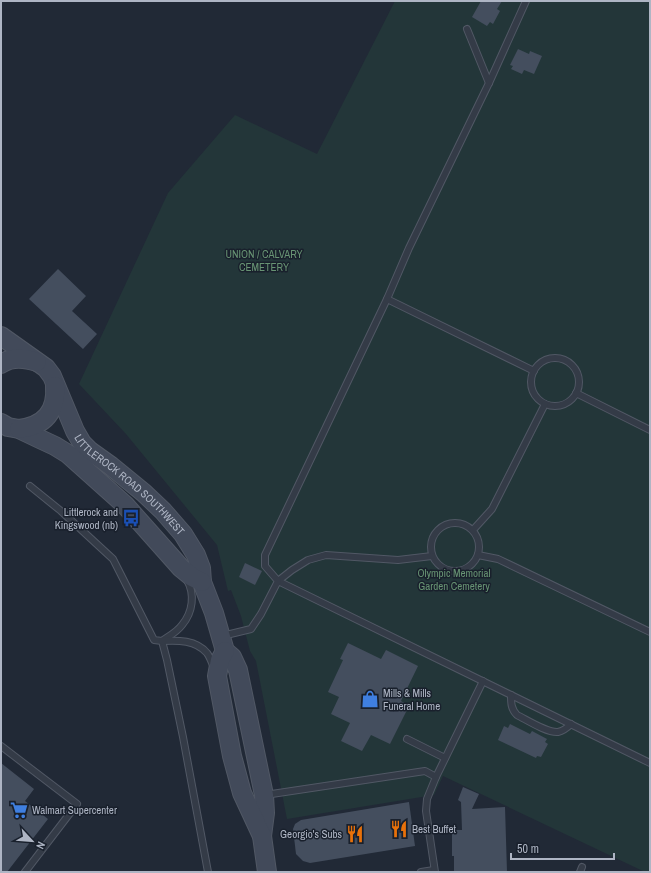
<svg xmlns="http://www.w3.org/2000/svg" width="651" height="873" font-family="'Archivo Narrow',sans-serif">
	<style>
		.green { fill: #233639 }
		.building { fill: #444e5e }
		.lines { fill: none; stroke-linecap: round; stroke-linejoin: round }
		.lane-casing { stroke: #515865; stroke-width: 8 }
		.secondary-casing { stroke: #515865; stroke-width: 20 }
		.lane { stroke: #343b47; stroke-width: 6 }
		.secondary { stroke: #424a5a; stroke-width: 18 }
		.labels { text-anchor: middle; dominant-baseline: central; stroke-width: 3; stroke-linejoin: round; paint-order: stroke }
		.park-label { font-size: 11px; fill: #679373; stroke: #19202c }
		.street-label { font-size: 11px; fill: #aeb5c4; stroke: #19202c }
		.poi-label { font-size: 11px; fill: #aeb5c4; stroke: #19202c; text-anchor: start }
	</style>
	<rect width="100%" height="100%" fill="#212936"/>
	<polygon class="green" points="395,1 650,1 650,872 645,872 443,776 434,795 287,819 256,661 250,651 241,616 231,590 228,591 217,545 126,434 79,384 168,193 235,115 317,154"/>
	<g class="building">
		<polygon points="481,1 502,1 497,9 500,11 493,24 490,22 487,26 472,17"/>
		<polygon points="518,49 529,54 530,51 542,56 534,74 524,70 522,74 511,69 513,66 510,65"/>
		<polygon points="58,269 86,296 72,311 97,334 83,349 29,299"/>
		<polygon points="245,563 262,571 255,585 239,577"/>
		<polygon points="348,643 381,659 386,650 418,666 401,701 409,706 390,744 371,735 362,751 341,741 350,723 331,714 339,697 328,692 343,660 340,659"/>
		<polygon points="510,724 530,734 532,731 547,739 545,742 548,744 541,757 537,756 536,758 498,740 504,726 508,728"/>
		<polygon points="1,763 34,789 25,801 48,819 7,872 1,872"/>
		<polygon points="463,787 479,794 472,809 505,807 507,872 454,872 454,856 452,856 452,830 462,830 461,802 458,800"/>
		<polygon points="409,802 415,846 310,863 303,861 296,854 293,829 295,824 301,820"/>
	</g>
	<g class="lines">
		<g class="lane-casing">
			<g id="lane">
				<polyline points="467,29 489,83"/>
				<polyline points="387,299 534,371"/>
				<circle cx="555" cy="382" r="24"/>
				<polyline points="576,393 650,430"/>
				<polyline points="30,486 61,511 113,559 154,640 162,641 167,660 183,737 208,872"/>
				<circle cx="455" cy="547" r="24"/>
				<polyline points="473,530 492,509 545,404"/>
				<polyline points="478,555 498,559 650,632"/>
				<polyline points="432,556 398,560 326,555 308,560 292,570 278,581 650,763"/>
				<polyline points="222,636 251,629 261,614 278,581 265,566 265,555 387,299 409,248 489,83 526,1"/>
				<path d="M162,641C169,636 177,632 182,625C193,612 195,594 187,580"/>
				<path d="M162,641C178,640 196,640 207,653C210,657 212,663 214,668"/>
				<path d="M511,695C511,703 511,709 517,715C527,720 547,733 558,732C563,731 567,728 571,724"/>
				<polyline points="407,739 445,758"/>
				<polyline points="1,746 77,804 25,872"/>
				<polyline points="265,795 425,771 436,777"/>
				<polyline points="421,872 434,870"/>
				<polyline points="435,872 426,811 427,799 436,777 483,681"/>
				<polyline points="580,872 582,867"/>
			</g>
		</g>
		<g class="secondary-casing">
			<g id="secondary">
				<path id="s1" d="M1,336L46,368L52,376L75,431L82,443L90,451L111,466L144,493L163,511L183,534L196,555L201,568L202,582L214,613L225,651L232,657L238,670L264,795L265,813L262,836"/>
				<path d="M1,364C12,356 25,358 37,362"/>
				<polyline points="1,423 8,427 19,429 40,439 55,446 68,454 125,505 181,568 192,577 202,582"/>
				<path d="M19,429C44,426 57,412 55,386"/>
				<polyline points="225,651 220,660 217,676 232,756 242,793 262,836 267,872"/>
			</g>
		</g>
		<use href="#lane" class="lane"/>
		<use href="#secondary" class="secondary"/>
	</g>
	<defs>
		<g id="bus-bare" transform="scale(1.38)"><path d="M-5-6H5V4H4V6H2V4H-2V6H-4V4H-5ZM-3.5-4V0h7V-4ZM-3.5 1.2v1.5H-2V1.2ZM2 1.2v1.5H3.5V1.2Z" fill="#1a4fb4" stroke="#19202c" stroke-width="2.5" paint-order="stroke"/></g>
		<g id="shop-bare" transform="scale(1.38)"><path d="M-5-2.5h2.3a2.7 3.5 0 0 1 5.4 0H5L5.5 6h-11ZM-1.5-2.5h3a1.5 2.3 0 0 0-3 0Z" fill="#3f7fe0" stroke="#19202c" stroke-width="2.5" paint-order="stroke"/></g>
		<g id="supermarket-bare" transform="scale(1.38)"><path d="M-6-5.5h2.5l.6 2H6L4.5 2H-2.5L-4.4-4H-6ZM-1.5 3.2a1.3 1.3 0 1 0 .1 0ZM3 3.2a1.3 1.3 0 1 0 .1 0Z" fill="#3f7fe0" stroke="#19202c" stroke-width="2.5" paint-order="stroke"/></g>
		<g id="restaurant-bare" transform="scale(1.38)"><path d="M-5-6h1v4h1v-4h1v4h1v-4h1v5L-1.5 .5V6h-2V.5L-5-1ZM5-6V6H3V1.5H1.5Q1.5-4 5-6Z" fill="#e8710a" stroke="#19202c" stroke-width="2.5" paint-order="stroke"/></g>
	</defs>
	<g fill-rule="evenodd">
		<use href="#bus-bare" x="131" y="518"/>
		<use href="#shop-bare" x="370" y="699"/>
		<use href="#supermarket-bare" x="19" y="810"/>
		<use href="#restaurant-bare" x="399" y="829"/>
		<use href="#restaurant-bare" x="355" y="834"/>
	</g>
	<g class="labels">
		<g class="park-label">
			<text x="264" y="254">UNION / CALVARY<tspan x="264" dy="13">CEMETERY</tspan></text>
			<text x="454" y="573">Olympic Memorial<tspan x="454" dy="13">Garden Cemetery</tspan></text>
		</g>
		<g class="street-label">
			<text stroke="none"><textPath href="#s1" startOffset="202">LITTLEROCK ROAD SOUTHWEST</textPath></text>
		</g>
		<g class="poi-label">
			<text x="118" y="512" text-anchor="end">Littlerock and<tspan x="118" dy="13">Kingswood (nb)</tspan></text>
			<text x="383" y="693">Mills &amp; Mills<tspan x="383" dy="13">Funeral Home</tspan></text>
			<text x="32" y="810">Walmart Supercenter</text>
			<text x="412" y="829">Best Buffet</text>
			<text x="342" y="834" text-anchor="end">Georgio's Subs</text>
		</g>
	</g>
	<rect width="651" height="873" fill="none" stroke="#aeb5c4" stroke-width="4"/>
	<g transform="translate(32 841) rotate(116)" stroke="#19202c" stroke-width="3" paint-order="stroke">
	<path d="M0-3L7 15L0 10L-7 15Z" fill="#aeb5c4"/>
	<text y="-6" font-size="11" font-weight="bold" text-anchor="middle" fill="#aeb5c4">N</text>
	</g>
	<path d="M511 853v6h103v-6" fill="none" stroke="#aeb5c4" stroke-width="2"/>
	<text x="517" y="853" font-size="12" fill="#aeb5c4" stroke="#19202c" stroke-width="3" paint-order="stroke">50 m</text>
</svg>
